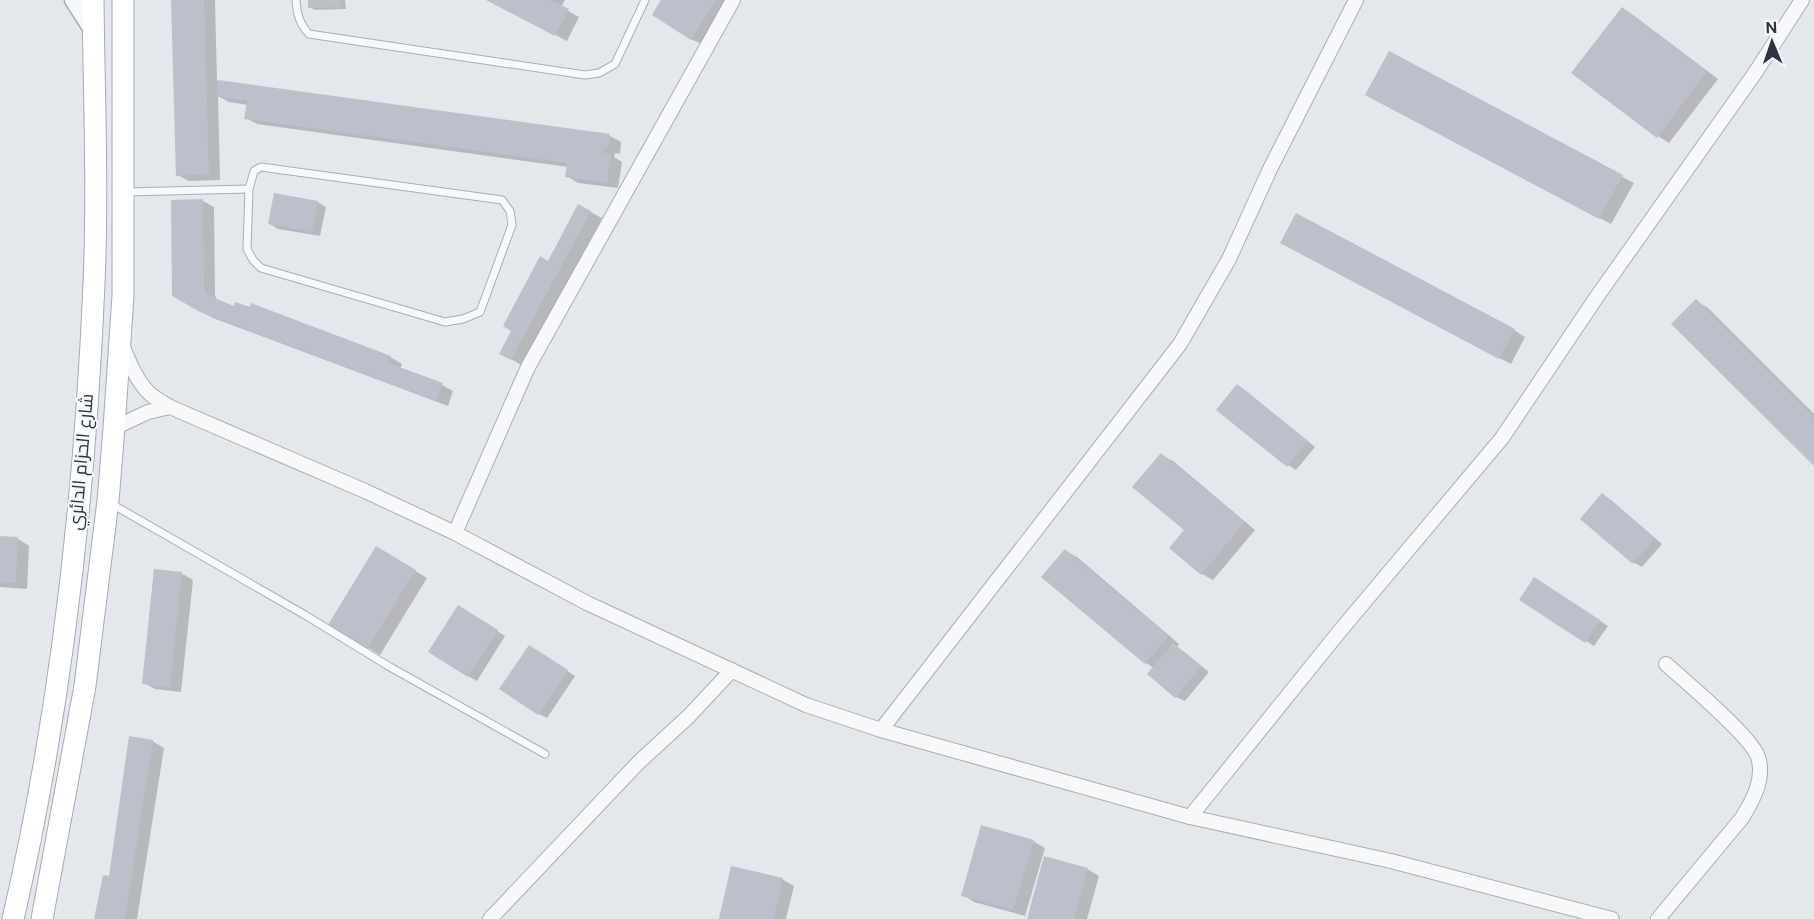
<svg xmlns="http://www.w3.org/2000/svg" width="1814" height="919" font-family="'DM Sans',Cairo,sans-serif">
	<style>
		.shadow { fill: #0003 }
		.building { fill: #bbc0ca }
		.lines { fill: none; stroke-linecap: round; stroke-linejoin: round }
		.service-casing { stroke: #a9aeb7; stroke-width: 9 }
		.minor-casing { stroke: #a9aeb7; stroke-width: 16 }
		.tertiary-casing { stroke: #a9aeb7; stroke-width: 19 }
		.primary-casing { stroke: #a3abb8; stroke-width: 23 }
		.service { stroke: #f7f8fa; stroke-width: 7 }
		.minor { stroke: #f7f8fa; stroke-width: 14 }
		.tertiary { stroke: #f7f8fa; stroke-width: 16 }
		.primary { stroke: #fff; stroke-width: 21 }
		.labels { text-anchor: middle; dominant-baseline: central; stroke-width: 4.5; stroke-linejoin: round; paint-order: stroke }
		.street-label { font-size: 18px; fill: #2b3445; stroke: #f4f6f9 }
	</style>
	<rect width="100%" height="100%" fill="#e4e7ec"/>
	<g class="shadow">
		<polygon points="172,0 215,0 217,81 610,136 621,142 620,154 615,153 614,157 622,162 618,188 578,183 567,176 568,167 257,124 246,118 248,105 229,102 218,96 220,180 189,181 178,175"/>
		<polygon points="310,0 345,0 346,9 315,10 310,7"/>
		<polygon points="489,0 565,0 561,7 579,17 567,41"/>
		<polygon points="663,0 732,0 703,45 691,39"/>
		<polygon points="1622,9 1633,15 1718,79 1669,143 1658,136"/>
		<polygon points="1389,53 1634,183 1611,224 1378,101"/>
		<polygon points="203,201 214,207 215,295 217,301 390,357 402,364 400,369 442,385 453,391 448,406 213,318 174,296"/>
		<polygon points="317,202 326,207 320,236 278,229 270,224"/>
		<polygon points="579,206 602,218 523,366 501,353"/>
		<polygon points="1293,249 1514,330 1525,337 1511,364"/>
		<polygon points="1696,301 1708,308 1814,414 1814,464"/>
		<polygon points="1237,386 1246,391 1315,447 1296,470 1288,465"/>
		<polygon points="1161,455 1173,461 1255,530 1213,580 1202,574"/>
		<polygon points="1602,495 1611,500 1662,544 1642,567 1633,562"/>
		<polygon points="0,538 18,539 29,546 27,589 0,587"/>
		<polygon points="377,548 427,578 380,655 330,624"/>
		<polygon points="1066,551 1077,557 1179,644 1177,647 1209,672 1185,701 1176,697 1154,668 1146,663"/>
		<polygon points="181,573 193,580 181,692 155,689 144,683"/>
		<polygon points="1543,584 1608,626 1594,646 1521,600"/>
		<polygon points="459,607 505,636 477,681 468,676"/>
		<polygon points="537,652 575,676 547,718 539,714"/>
		<polygon points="152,741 164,748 137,919 96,919"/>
		<polygon points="1033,841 1045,848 1025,916 974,902 963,895"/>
		<polygon points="1087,869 1099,876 1087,919 1028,919"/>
		<polygon points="782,879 794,886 786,919 721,919"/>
	</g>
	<g class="building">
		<polygon points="171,0 204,0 209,174 176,176"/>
		<polygon points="308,0 340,0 341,7 308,8"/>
		<polygon points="486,0 551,0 569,9 555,36"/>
		<polygon points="661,0 716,0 691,40 652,15"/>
		<polygon points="1622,7 1707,71 1657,138 1571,73"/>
		<polygon points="1389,51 1623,175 1599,219 1365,95"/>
		<polygon points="218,80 610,134 608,148 604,147 603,153 611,154 607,183 565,177 567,163 244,119 247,101 216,96"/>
		<polygon points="274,193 318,201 312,232 268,224"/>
		<polygon points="203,199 204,287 207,295 234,306 235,302 250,307 251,303 391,356 388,363 443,383 436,401 200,312 172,296 171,200"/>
		<polygon points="578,204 591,211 511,360 499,354 511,331 503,326 540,256 548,261"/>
		<polygon points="1296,213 1515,329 1499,359 1280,243"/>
		<polygon points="1696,299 1814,417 1814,466 1671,324"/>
		<polygon points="1237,384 1308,441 1287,467 1216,410"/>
		<polygon points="1161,453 1245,522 1201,575 1169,548 1184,530 1132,487"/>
		<polygon points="1602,493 1655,538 1633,564 1580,519"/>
		<polygon points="0,536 18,537 16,583 0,582"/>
		<polygon points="376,546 416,570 367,649 328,625"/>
		<polygon points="1065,549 1169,636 1145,664 1041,577"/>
		<polygon points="154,569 182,572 170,687 142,684"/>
		<polygon points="1534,577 1600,620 1585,643 1519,600"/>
		<polygon points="458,605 498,630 468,677 428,652"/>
		<polygon points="1173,643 1202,666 1175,698 1147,674"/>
		<polygon points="529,645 568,670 538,715 499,689"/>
		<polygon points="129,736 153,740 125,919 94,919 103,875 109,876"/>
		<polygon points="981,825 1034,840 1013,910 961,896"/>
		<polygon points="1044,856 1088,868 1074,919 1027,919"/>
		<polygon points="731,866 783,878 774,919 719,919"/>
	</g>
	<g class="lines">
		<g class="service-casing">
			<g id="service">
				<path d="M296,0C297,14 299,23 309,34L585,75L599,73L615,64L645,0"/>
				<polygon points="261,167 502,200 510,211 512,225 480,312 463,319 445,322 261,268 253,260 247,249 249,189 254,171"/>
				<polyline points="125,192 249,189"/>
				<polyline points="110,503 305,615 390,667 545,754"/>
			</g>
		</g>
		<g class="minor-casing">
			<g id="minor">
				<path d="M122,345C129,361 136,380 149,393C155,398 163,403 170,407L365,491L455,533L587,603L806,705L881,730L1190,817L1391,861L1612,919"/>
				<polyline points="114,428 148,412 170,407"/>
				<polyline points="455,533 528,367 733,0"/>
				<polyline points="881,730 1180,344 1229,259 1270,169 1356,0"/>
				<polyline points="1190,817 1339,632 1502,438 1596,298 1755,73 1802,0"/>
				<polyline points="490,919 638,763 689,716 732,670"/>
				<path d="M1658,919L1742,818C1753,800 1765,779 1758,757C1751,736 1686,682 1666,664"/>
			</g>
		</g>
		<g class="tertiary-casing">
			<polyline id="tertiary" points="73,0 93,31"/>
		</g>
		<g class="primary-casing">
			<g id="primary">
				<path d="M13,919C61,712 85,496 94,284C98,189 94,94 93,0"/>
				<polyline points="42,919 85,686 108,501 114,428 123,296 123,0"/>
			</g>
		</g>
		<use href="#service" class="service"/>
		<use href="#minor" class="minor"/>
		<use href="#tertiary" class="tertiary"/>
		<use href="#primary" class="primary"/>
	</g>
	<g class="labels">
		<g class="street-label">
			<text transform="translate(81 462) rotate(-85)">شارع الحزام الدائري</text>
		</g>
	</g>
	<g transform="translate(1772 42) rotate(358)" stroke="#f4f6f9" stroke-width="4.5" paint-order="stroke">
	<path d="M0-4.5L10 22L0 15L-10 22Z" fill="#2b3445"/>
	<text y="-9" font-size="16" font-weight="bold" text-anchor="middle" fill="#2b3445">N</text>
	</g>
</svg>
